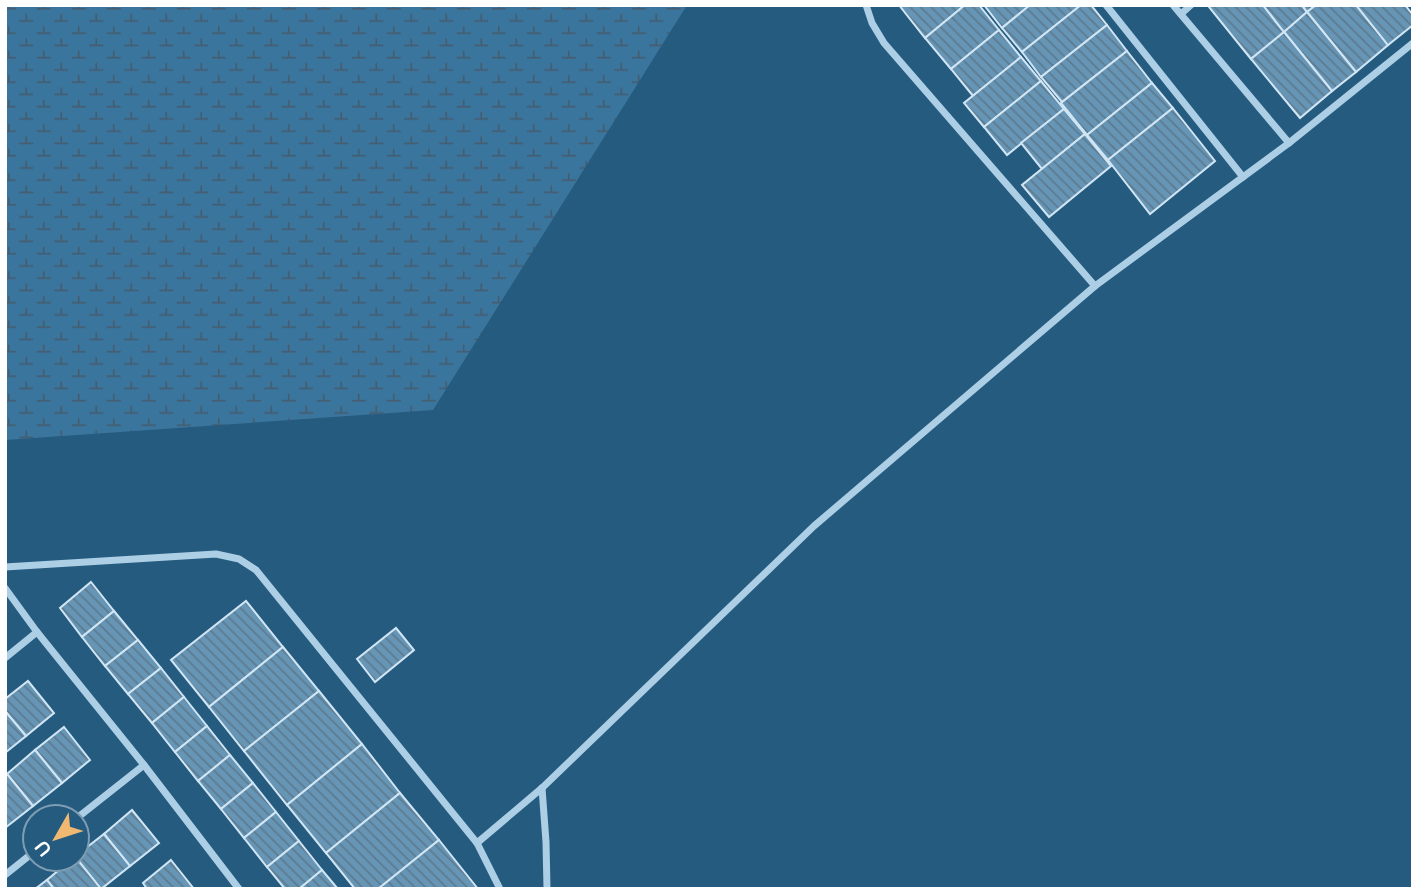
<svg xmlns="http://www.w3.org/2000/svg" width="1418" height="894" font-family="'Nunito Sans',sans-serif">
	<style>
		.wetland { fill: url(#wetland-marsh) }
		.building { fill: url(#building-back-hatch); stroke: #d0e6f5; stroke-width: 2 }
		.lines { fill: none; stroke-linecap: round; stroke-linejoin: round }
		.minor { stroke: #adcfe6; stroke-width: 7 }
	</style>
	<defs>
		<pattern id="wetland-marsh" width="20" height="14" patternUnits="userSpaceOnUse" patternTransform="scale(1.75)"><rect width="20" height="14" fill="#3a759e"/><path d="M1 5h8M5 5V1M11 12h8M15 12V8" fill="none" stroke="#445e71"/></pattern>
		<pattern id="building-back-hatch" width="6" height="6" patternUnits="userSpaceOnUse" patternTransform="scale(1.75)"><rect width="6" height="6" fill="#6695b5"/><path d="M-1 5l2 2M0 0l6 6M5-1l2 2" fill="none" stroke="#5d7b90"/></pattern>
	</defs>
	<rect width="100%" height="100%" fill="#265b80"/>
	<polygon class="wetland" points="5,5 687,5 433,410 5,440"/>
	<g class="building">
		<polygon points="899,5 965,5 925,38"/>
		<polygon points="965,5 979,5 999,30 951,69 925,38"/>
		<polygon points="984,5 1030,5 1002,28"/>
		<polygon points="1030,5 1081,5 1022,52 1002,28"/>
		<polygon points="1081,5 1091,5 1107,25 1041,77 1022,52"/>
		<polygon points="1212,5 1263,5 1284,32 1251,59 1209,7"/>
		<polygon points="1263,5 1302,5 1307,12 1284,32"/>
		<polygon points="1302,5 1316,5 1307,12"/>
		<polygon points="1316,5 1356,5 1388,45 1356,72 1307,12"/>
		<polygon points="1356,5 1405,5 1413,15 1413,25 1388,45"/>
		<polygon points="1307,12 1356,72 1332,91 1284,32"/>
		<polygon points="1107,25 1127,51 1062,102 1041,77"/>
		<polygon points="999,30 1021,57 973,96 951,69"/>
		<polygon points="1284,32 1332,91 1300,118 1251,59"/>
		<polygon points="1127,51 1152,83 1087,135 1061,103"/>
		<polygon points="1021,57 1041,81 984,127 964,103"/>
		<polygon points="1041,81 1064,109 1007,155 984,127"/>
		<polygon points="1152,83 1173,108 1108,160 1087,135"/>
		<polygon points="1173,108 1215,161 1150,214 1108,160"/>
		<polygon points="1064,109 1085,134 1042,169 1021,143"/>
		<polygon points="1085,134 1111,166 1049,217 1022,185"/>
		<polygon points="91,582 114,611 82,637 60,608"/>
		<polygon points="246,601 283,647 209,707 171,660"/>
		<polygon points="114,611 138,640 105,666 82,637"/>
		<polygon points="396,628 414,650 375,682 357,659"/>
		<polygon points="138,640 161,668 128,694 105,666"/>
		<polygon points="283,647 319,691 244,751 209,707"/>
		<polygon points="161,668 184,697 152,723 128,694"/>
		<polygon points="28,681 54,713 26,736 5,711 5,699"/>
		<polygon points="319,691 362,744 287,805 244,751"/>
		<polygon points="184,697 207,726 175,752 152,723"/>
		<polygon points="5,711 26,736 5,753"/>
		<polygon points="207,726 230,755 198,781 175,752"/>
		<polygon points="64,727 90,760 62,783 35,750"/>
		<polygon points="362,744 400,793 326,853 287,805"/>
		<polygon points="35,750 62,783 33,806 7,774"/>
		<polygon points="230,755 253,783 221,809 198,781"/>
		<polygon points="7,774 33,806 5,828 5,775"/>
		<polygon points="253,783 276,812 244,838 221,809"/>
		<polygon points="400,793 439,840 378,889 355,889 326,853"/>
		<polygon points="132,810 159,843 130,866 104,834"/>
		<polygon points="276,812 299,841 267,867 244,838"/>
		<polygon points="104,834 130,866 101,889 77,859 77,855"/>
		<polygon points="439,840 478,889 378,889"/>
		<polygon points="299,841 322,870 299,889 285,889 267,867"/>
		<polygon points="72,859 77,859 101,889 54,889 47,880"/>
		<polygon points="171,860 194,889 147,889 143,883"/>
		<polygon points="322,870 338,889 299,889"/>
		<polygon points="47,880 54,889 35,889"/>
	</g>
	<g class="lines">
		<g class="minor">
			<polyline points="866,5 872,23 884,43 1095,286 1289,143 1413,43"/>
			<polyline points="1106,5 1243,177"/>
			<polyline points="1173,5 1289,143"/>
			<polyline points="1181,14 1191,5"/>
			<polyline points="5,567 216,554 239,559 256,570 477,843 500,889"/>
			<polyline points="5,588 37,632 144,765 239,889"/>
			<polyline points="5,658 37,632"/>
			<polyline points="542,788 546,842 547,889"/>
			<polyline points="77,818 144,765"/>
			<polyline points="477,843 542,788 814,526 1095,286"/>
			<polyline points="5,875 35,851"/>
		</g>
	</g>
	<rect width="1418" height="894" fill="none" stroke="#ffffff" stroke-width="14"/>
	<g transform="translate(56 838) rotate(231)"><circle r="33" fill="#265b80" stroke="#7d9db3" stroke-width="2"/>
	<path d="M0-5L12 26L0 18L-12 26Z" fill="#f0b971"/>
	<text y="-10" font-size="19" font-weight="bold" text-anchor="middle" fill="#ffffff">U</text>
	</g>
</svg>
